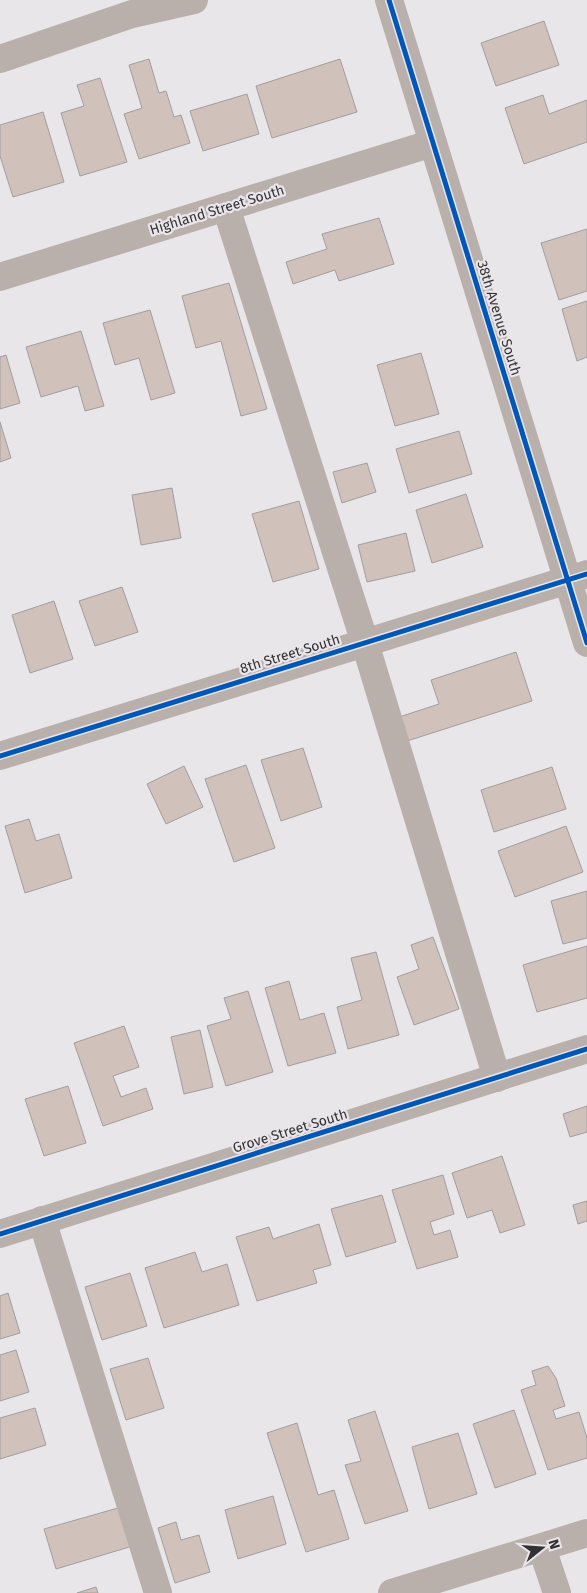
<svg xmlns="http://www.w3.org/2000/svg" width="587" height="1593" font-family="'Fira Sans',sans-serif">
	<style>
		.building { fill: #d0c1bb; stroke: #a19e9f }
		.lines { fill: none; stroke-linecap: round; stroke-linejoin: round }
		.minor { stroke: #b9b0ab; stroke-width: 28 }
		.cycleway-casing { stroke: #eae5ea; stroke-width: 8 }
		.cycleway { stroke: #0057b8; stroke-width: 5 }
		.labels { text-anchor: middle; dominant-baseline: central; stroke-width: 4.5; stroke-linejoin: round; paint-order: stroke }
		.street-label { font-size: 14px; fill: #323133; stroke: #eae5ea }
	</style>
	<rect width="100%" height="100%" fill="#e9e6e9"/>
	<g class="building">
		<polygon points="544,21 559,65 496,86 481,43"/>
		<polygon points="149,59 159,93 166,91 174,117 181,115 190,143 139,159 124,114 142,108 129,65"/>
		<polygon points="340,59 357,112 272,138 256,86"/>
		<polygon points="100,78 127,162 80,176 61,113 84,106 77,85"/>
		<polygon points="247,94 259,134 203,151 190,111"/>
		<polygon points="543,95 549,114 587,100 587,142 524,164 505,108"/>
		<polygon points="43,112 64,182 13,197 0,156 0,125"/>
		<polygon points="379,218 394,264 339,281 335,270 293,284 286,262 327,249 322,234"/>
		<polygon points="587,229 587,291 559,300 541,243"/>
		<polygon points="229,283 267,409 241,416 221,341 196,348 182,296"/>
		<polygon points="587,301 587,357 577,361 562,309"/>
		<polygon points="150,310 175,393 151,400 139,358 115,365 103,323"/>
		<polygon points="81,331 104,406 85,411 78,386 41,397 26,347"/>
		<polygon points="421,353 439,414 395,426 377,365"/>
		<polygon points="6,355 20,403 0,409 0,357"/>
		<polygon points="0,422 11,458 0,462"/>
		<polygon points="459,431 472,474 409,493 396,449"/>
		<polygon points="367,463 376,492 342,503 333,472"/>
		<polygon points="172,488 181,538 141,545 132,495"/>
		<polygon points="466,494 483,547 432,563 416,510"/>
		<polygon points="299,501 319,569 273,582 252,514"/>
		<polygon points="406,533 415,571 367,582 358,545"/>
		<polygon points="122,587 138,632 95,646 79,601"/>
		<polygon points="54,601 73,659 30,673 12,615"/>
		<polygon points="516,652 532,701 404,742 396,718 439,704 431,680"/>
		<polygon points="303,748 322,807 281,821 261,760"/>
		<polygon points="246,765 275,848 234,862 205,779"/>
		<polygon points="184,766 203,807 166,824 147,784"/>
		<polygon points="552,767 566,809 494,832 481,790"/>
		<polygon points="29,819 36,841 59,834 72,878 25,893 5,826"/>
		<polygon points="566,826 583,872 515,897 498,851"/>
		<polygon points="587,891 587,938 563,944 551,901"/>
		<polygon points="433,937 459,1009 414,1025 397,977 419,969 411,945"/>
		<polygon points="587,946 587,998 537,1012 523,965"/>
		<polygon points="376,952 399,1035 348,1049 337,1007 362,1000 351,958"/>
		<polygon points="289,981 300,1020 324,1013 336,1053 288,1066 265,988"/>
		<polygon points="248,991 273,1072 226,1086 207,1026 231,1019 224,998"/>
		<polygon points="124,1026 139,1067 113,1076 121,1097 146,1088 153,1109 103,1126 74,1043"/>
		<polygon points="200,1030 213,1087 184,1094 171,1037"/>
		<polygon points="68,1086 86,1143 44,1156 25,1099"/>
		<polygon points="587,1106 587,1132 570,1137 563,1114"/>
		<polygon points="502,1156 525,1225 500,1233 492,1210 467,1218 452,1173"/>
		<polygon points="443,1175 454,1214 430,1222 434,1235 450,1230 458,1257 417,1269 392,1190"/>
		<polygon points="382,1195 396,1242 346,1257 331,1209"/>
		<polygon points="587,1201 587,1221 578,1224 573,1205"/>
		<polygon points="319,1224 331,1265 313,1270 317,1283 257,1301 236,1237 269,1227 273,1239"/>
		<polygon points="195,1252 202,1272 227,1264 239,1305 164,1328 145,1268"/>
		<polygon points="130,1273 147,1326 102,1340 85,1287"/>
		<polygon points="8,1293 20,1333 0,1339 0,1296"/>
		<polygon points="16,1350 29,1392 0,1401 0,1355"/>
		<polygon points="148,1358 164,1408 126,1420 110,1369"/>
		<polygon points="548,1366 556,1378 565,1406 553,1410 556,1419 579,1412 587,1438 587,1458 548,1470 521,1390 536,1385 532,1371"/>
		<polygon points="35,1408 46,1445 0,1459 0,1418"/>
		<polygon points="514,1410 536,1474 495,1488 473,1424"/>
		<polygon points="375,1411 408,1511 365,1524 345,1465 361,1461 348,1420"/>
		<polygon points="297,1423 318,1495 334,1490 349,1539 306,1552 267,1433"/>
		<polygon points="458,1433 477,1494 429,1509 412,1447"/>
		<polygon points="273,1496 286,1544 238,1559 225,1510"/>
		<polygon points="125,1506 136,1545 56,1569 44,1529"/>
		<polygon points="176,1522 181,1540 199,1535 210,1572 175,1583 158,1528"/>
		<polygon points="96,1587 98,1593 77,1593"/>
	</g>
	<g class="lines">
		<g class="minor">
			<polyline points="389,0 587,643"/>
			<polyline points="0,59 132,14 194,0"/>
			<polyline points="226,207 365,643 497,1078"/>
			<polyline points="0,277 433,143"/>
			<polyline points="0,756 587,574"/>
			<polyline points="42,1220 158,1593"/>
			<polyline points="0,1234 587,1049"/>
			<polyline points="542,1548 557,1593"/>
			<polyline points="392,1593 587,1533"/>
		</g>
		<g class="cycleway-casing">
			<g id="cycleway">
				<polyline points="389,0 587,643"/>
				<polyline points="0,756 587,574"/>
				<polyline points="0,1234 587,1049"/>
			</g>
		</g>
		<use href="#cycleway" class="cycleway"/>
	</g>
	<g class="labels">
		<g class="street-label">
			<text transform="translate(217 210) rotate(-17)">Highland Street South</text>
			<text transform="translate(499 318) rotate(73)">38th Avenue South</text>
			<text transform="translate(290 654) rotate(-17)">8th Street South</text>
			<text transform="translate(290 1131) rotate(-17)">Grove Street South</text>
		</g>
	</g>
	<g transform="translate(542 1548) rotate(73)" stroke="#eae5ea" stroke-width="4" paint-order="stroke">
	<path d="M0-4L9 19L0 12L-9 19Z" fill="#323133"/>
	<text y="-8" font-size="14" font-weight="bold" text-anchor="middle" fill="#323133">N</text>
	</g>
</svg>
